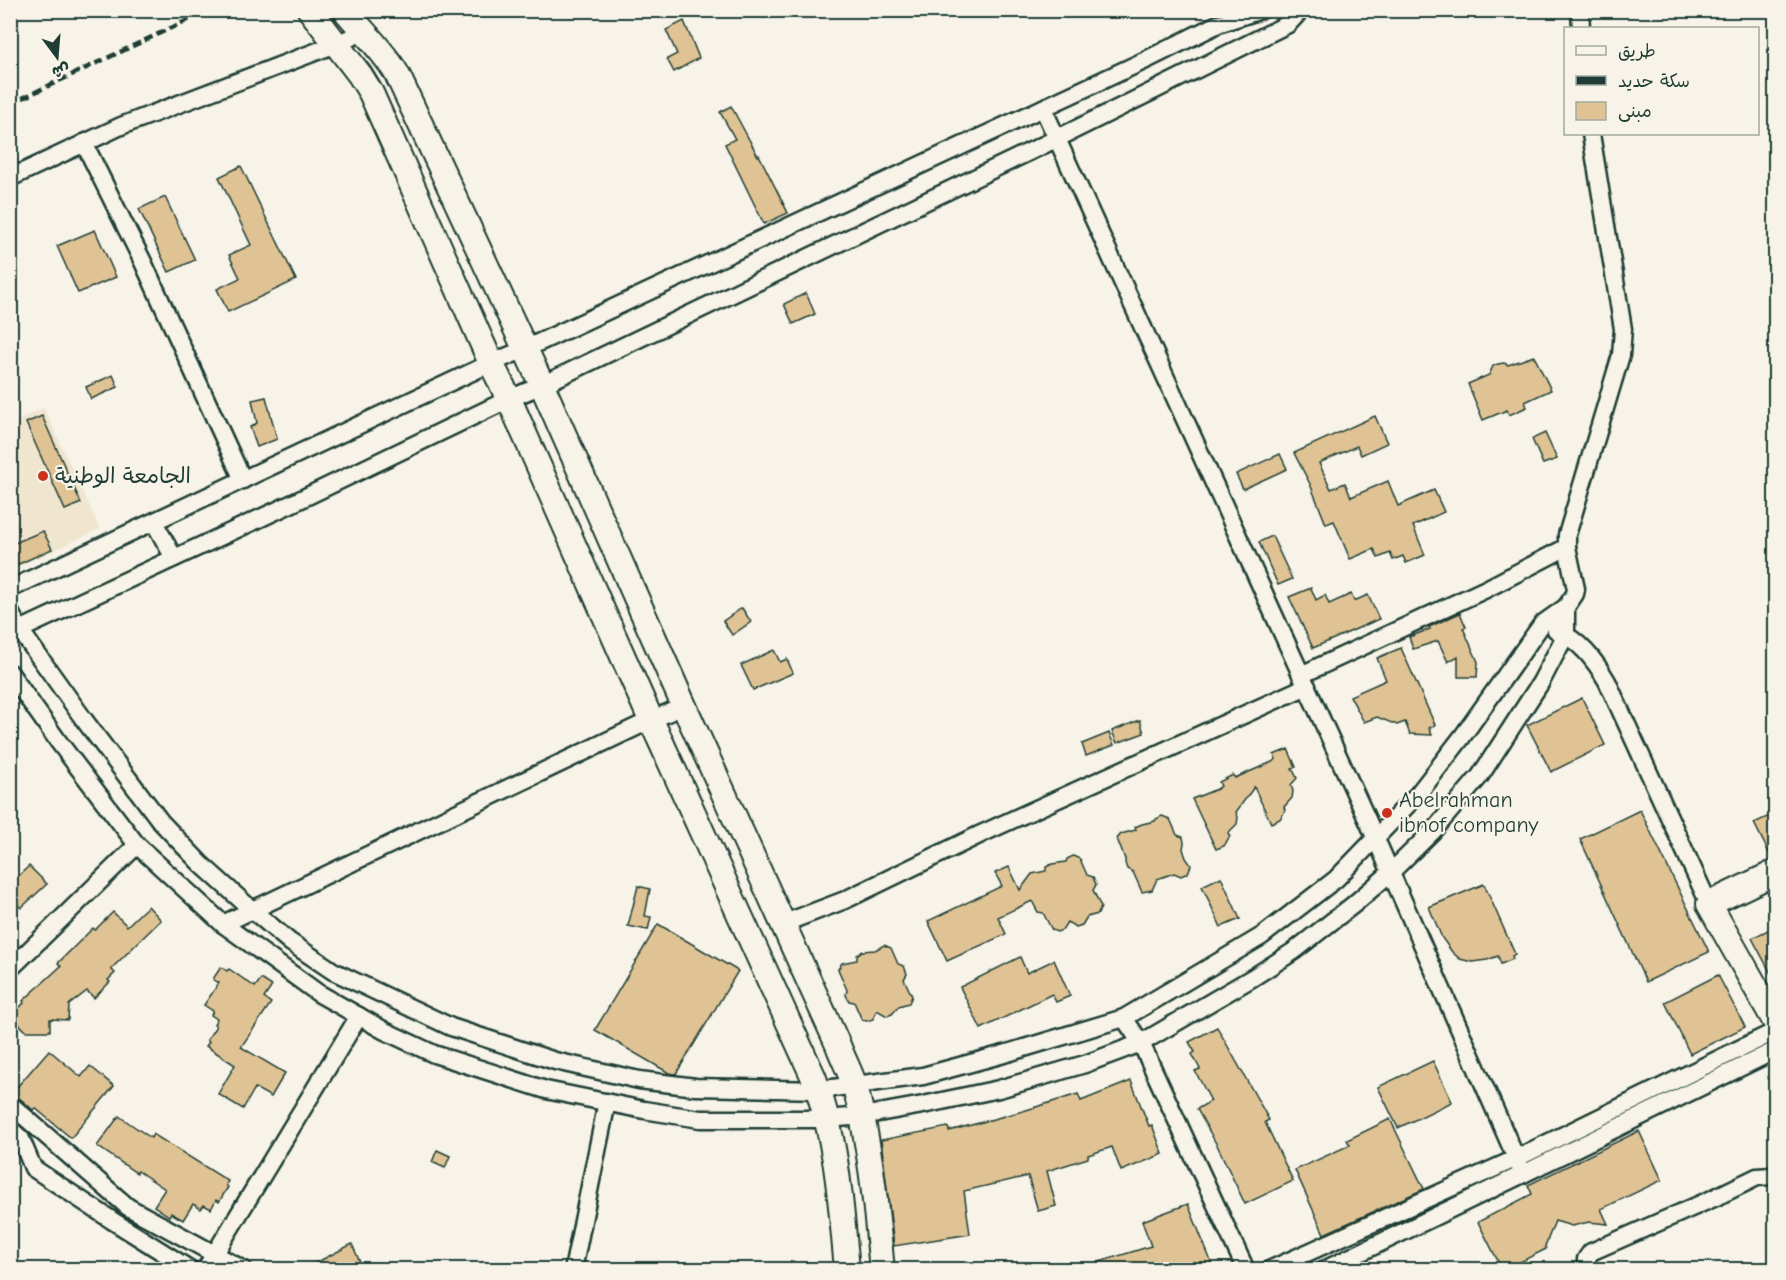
<svg xmlns="http://www.w3.org/2000/svg" width="1786" height="1280" font-family="'Comic Neue','Playpen Sans Arabic',sans-serif">
	<style>
		.built { fill: #f0e5cf }
		.building { fill: #dfc394; stroke: #1f3d34; stroke-width: 1.5 }
		.lines { fill: none; stroke-linecap: round; stroke-linejoin: round }
		.street-casing { stroke: #1f3d34; stroke-width: 21 }
		.secondary-casing { stroke: #1f3d34; stroke-width: 28 }
		.street { stroke: #f7f3e8; stroke-width: 16 }
		.secondary { stroke: #f7f3e8; stroke-width: 24 }
		.rail { stroke: #1f3d34; stroke-width: 4.5; stroke-dasharray: 9 4.5; stroke-linecap: butt }
		.poi-dot { fill: #c8321e; stroke: #f7f3e8; stroke-width: 2 }
		.labels { text-anchor: middle; dominant-baseline: central; stroke-width: 4.5; stroke-linejoin: round; paint-order: stroke }
		.poi-label { font-size: 22px; fill: #1f3d34; stroke: #f7f3e8; text-anchor: start }
	</style>
	<rect width="100%" height="100%" fill="#f7f3e8"/>
	<filter id="ink" filterUnits="userSpaceOnUse"><feTurbulence type="fractalNoise" baseFrequency=".0167" numOctaves="2"/><feDisplacementMap in="SourceGraphic" scale="12" xChannelSelector="R" yChannelSelector="G"/><feConvolveMatrix kernelMatrix="1 2 1 2 8 2 1 2 1" color-interpolation-filters="sRGB"/></filter>
	<g filter="url(#ink)">
		<polygon class="built" points="44,408 100,529 11,570 10,424"/>
		<g class="building">
			<polygon points="684,21 699,58 674,72 667,59 677,54 666,30"/>
			<polygon points="731,106 758,156 759,155 788,213 764,224 725,144 735,139 720,112"/>
			<polygon points="241,166 296,280 228,312 217,289 240,278 229,255 251,245 219,177"/>
			<polygon points="165,197 195,260 169,272 139,209"/>
			<polygon points="95,230 116,277 78,293 57,246"/>
			<polygon points="806,293 815,314 793,324 784,304"/>
			<polygon points="1534,356 1551,390 1525,402 1527,407 1509,415 1507,410 1483,420 1468,384 1489,375 1493,366 1498,364 1504,363 1508,365"/>
			<polygon points="113,375 118,387 91,399 86,387"/>
			<polygon points="266,397 277,439 257,447 250,427 257,423 252,400"/>
			<polygon points="42,416 81,503 65,510 26,423"/>
			<polygon points="1375,416 1387,443 1361,455 1357,446 1319,463 1331,489 1345,483 1351,497 1388,481 1398,506 1434,490 1444,512 1413,526 1425,555 1406,563 1403,556 1393,560 1390,553 1378,558 1374,549 1350,559 1334,521 1326,524 1310,484 1294,453"/>
			<polygon points="1545,433 1557,459 1543,464 1532,439"/>
			<polygon points="1280,454 1287,469 1243,489 1236,474"/>
			<polygon points="43,531 52,549 10,568 10,545"/>
			<polygon points="1272,536 1292,579 1278,585 1259,542"/>
			<polygon points="1311,588 1316,600 1325,595 1329,604 1351,594 1354,601 1368,595 1379,619 1313,648 1289,597"/>
			<polygon points="742,608 751,622 732,635 723,621"/>
			<polygon points="1460,613 1466,627 1463,628 1478,662 1477,677 1458,677 1458,656 1448,662 1438,641 1413,649 1409,637 1430,629 1429,627"/>
			<polygon points="1401,648 1435,725 1429,728 1432,735 1410,734 1405,722 1397,725 1377,717 1364,722 1350,696 1386,680 1377,658"/>
			<polygon points="774,650 780,662 787,659 793,673 753,690 741,665"/>
			<polygon points="1582,698 1605,745 1551,772 1527,725"/>
			<polygon points="1140,720 1144,733 1117,743 1112,731"/>
			<polygon points="1109,733 1114,745 1086,756 1082,744"/>
			<polygon points="1288,749 1296,767 1292,768 1297,778 1291,785 1293,791 1292,798 1284,807 1285,810 1280,819 1271,823 1254,787 1236,812 1238,817 1237,824 1228,833 1230,836 1224,846 1216,849 1192,799 1217,789 1221,786 1219,782 1233,775 1235,778 1272,762 1276,759 1274,755"/>
			<polygon points="1640,810 1709,952 1646,982 1580,839"/>
			<polygon points="1776,813 1776,858 1772,859 1754,823"/>
			<polygon points="1162,816 1170,819 1177,835 1183,837 1184,843 1183,849 1186,858 1191,865 1188,873 1181,876 1174,873 1157,879 1152,890 1142,892 1133,872 1127,869 1125,863 1125,859 1117,839 1121,834 1136,830 1135,827 1142,824 1155,821 1156,819"/>
			<polygon points="1073,856 1080,859 1087,875 1093,877 1096,885 1093,890 1101,907 1098,914 1087,917 1082,925 1076,927 1067,922 1062,930 1057,932 1052,930 1043,913 1038,912 1032,901 998,917 1006,934 947,961 928,921 1002,886 995,873 1009,867 1020,890 1032,874 1046,871 1046,867 1052,864 1066,862 1067,859"/>
			<polygon points="29,866 47,884 21,908 10,897 10,884"/>
			<polygon points="1221,877 1240,919 1221,927 1202,886"/>
			<polygon points="1484,884 1515,954 1512,956 1513,959 1501,964 1498,956 1487,960 1472,962 1460,959 1452,952 1442,938 1429,907"/>
			<polygon points="638,886 650,889 645,916 651,917 648,930 628,926"/>
			<polygon points="148,906 161,920 111,969 115,973 108,980 110,982 94,998 87,991 69,1005 68,1020 50,1019 50,1031 26,1031 11,1016 24,1003 23,1001 61,966 58,963 93,928 95,930 113,912 127,926"/>
			<polygon points="658,924 738,971 676,1074 669,1073 595,1030"/>
			<polygon points="1776,926 1776,983 1752,938"/>
			<polygon points="884,945 891,948 898,964 904,966 907,974 904,979 912,996 909,1003 899,1006 892,1014 887,1016 877,1010 873,1019 867,1021 862,1020 854,1002 849,1001 846,995 847,990 838,969 842,963 857,960 857,955 862,951 875,950"/>
			<polygon points="1020,957 1027,973 1054,960 1070,996 1056,1002 1052,994 981,1029 960,987"/>
			<polygon points="221,967 227,971 229,969 255,987 261,979 272,986 264,998 271,1003 241,1047 285,1073 271,1097 255,1088 243,1109 218,1094 235,1065 206,1046 209,1042 207,1040 216,1026 214,1024 217,1019 211,1015 213,1011 204,1005 219,983 213,979"/>
			<polygon points="1718,975 1745,1027 1690,1054 1665,1002"/>
			<polygon points="1217,1027 1269,1120 1265,1122 1293,1181 1245,1204 1218,1147 1197,1109 1211,1101 1195,1071 1200,1069 1192,1054 1195,1052 1189,1042"/>
			<polygon points="49,1050 81,1077 90,1066 114,1086 71,1138 35,1108 33,1110 17,1096 11,1094"/>
			<polygon points="1433,1061 1452,1102 1398,1128 1378,1087"/>
			<polygon points="1131,1081 1149,1126 1152,1125 1163,1154 1121,1171 1112,1147 1088,1155 1088,1158 1047,1171 1056,1206 1038,1211 1028,1176 964,1191 970,1234 894,1246 881,1140 948,1127 949,1131 1023,1111 1078,1094 1081,1101"/>
			<polygon points="119,1116 151,1138 153,1134 228,1181 226,1185 228,1187 219,1202 216,1200 211,1209 204,1205 201,1209 193,1204 183,1220 171,1213 169,1216 154,1206 165,1189 138,1171 137,1173 135,1172 97,1146"/>
			<polygon points="1390,1119 1424,1189 1324,1234 1295,1170 1350,1145 1347,1140"/>
			<polygon points="1639,1131 1662,1180 1601,1209 1608,1224 1589,1222 1572,1226 1555,1221 1545,1246 1546,1249 1506,1269 1502,1269 1478,1222 1532,1194 1528,1185"/>
			<polygon points="437,1150 450,1156 445,1168 432,1162"/>
			<polygon points="1188,1204 1214,1269 1086,1269 1086,1266 1151,1246 1142,1221"/>
			<polygon points="352,1244 363,1269 304,1269"/>
		</g>
		<g class="lines">
			<g class="street-casing">
				<g id="street">
					<polyline points="1580,10 1581,28"/>
					<polyline points="1043,108 1376,839 1523,1174"/>
					<polyline points="84,143 143,262 243,480"/>
					<polyline points="10,178 121,126 336,44 363,32"/>
					<polyline points="154,522 174,558"/>
					<polyline points="10,589 491,363 525,349 1146,60 1218,24 1261,10"/>
					<polyline points="10,612 20,630 85,721 161,822 201,864 251,909 290,942 333,971 451,1027 555,1061 639,1080 696,1087 818,1090 923,1076 1004,1054 1124,1018 1262,936 1336,879 1418,794 1462,737 1542,624 1566,607 1575,594 1576,589 1567,547 1567,535 1621,355 1623,329 1591,134"/>
					<path d="M1556,630C1580,641 1594,659 1607,681L1709,904"/>
					<polyline points="11,634 295,502 509,399 542,385 1058,138 1288,24 1301,10"/>
					<polyline points="10,673 58,741 137,845 223,924 318,993 385,1031 434,1054 546,1090 644,1110 700,1119 827,1119 862,1116 923,1105 999,1089 1085,1064 1141,1043 1252,978 1294,951 1353,905 1390,873 1433,831 1480,776 1541,682 1566,634 1566,607"/>
					<polyline points="1301,675 1486,589 1567,547"/>
					<polyline points="223,924 651,720 684,706"/>
					<polyline points="782,924 845,900 981,834 1307,686"/>
					<polyline points="10,969 137,845"/>
					<polyline points="1124,1018 1141,1043 1246,1270"/>
					<polyline points="10,1104 128,1207 244,1270"/>
					<polyline points="10,1129 21,1139 33,1168 113,1221 191,1270"/>
					<polyline points="205,1270 359,1016"/>
					<polyline points="573,1270 607,1102"/>
					<polyline points="1269,1270 1515,1159 1776,1031"/>
					<polyline points="1324,1270 1523,1174 1776,1050"/>
					<polyline points="1586,1270 1586,1259 1591,1252 1714,1198 1757,1177 1771,1176 1776,1177"/>
				</g>
			</g>
			<g class="secondary-casing">
				<g id="secondary">
					<path d="M310,10L360,75L371,93L491,363L509,399L651,720L813,1076C837,1137 841,1205 847,1270"/>
					<path d="M345,10C363,32 383,50 397,74L542,385L684,706L838,1045C843,1059 851,1073 855,1087C871,1147 876,1209 882,1270"/>
					<polyline points="1776,872 1709,904 1776,1023"/>
				</g>
			</g>
			<use href="#street" class="street"/>
			<use href="#secondary" class="secondary"/>
			<polyline class="rail" points="10,104 209,10"/>
		</g>
	</g>
	<g class="poi-dot">
		<circle cx="43" cy="476" r="6"/>
		<circle cx="1387" cy="813" r="6"/>
	</g>
	<g class="labels">
		<g class="poi-label">
			<text x="55" y="476">الجامعة الوطنية</text>
			<text x="1399" y="800">Abelrahman<tspan x="1399" dy="25">ibnof company</tspan></text>
		</g>
	</g>
	<rect width="1786" height="1280" fill="none" stroke="#f7f3e8" stroke-width="36"/>
	<rect x="18" y="18" width="1750" height="1244" fill="none" stroke="#1f3d34" stroke-width="2" filter="url(#ink)"/>
	<rect x="1564" y="27" width="195" height="108" fill="#f7f3e8" stroke="#a1aaa0" stroke-width="1.5"/>
	<rect x="1576" y="46" width="30" height="9" fill="#f7f3e8" stroke="#a1aaa0" stroke-width="1.5"/>
	<text x="1618" y="57" font-size="18" fill="#1f3d34">طريق</text>
	<rect x="1576" y="76" width="30" height="9" fill="#1f3d34" stroke="#a1aaa0" stroke-width="1.5"/>
	<text x="1618" y="87" font-size="18" fill="#1f3d34">سكة حديد</text>
	<rect x="1576" y="102" width="30" height="18" fill="#dfc394" stroke="#a1aaa0" stroke-width="1.5"/>
	<text x="1618" y="117" font-size="18" fill="#1f3d34">مبنى</text>
	<g transform="translate(57 57) rotate(164)" stroke="#f7f3e8" stroke-width="4.5" paint-order="stroke">
	<path d="M0-4.5L10 22L0 15L-10 22Z" fill="#1f3d34"/>
	<text y="-9" font-size="16" font-weight="bold" text-anchor="middle" fill="#1f3d34">ش</text>
	</g>
</svg>
